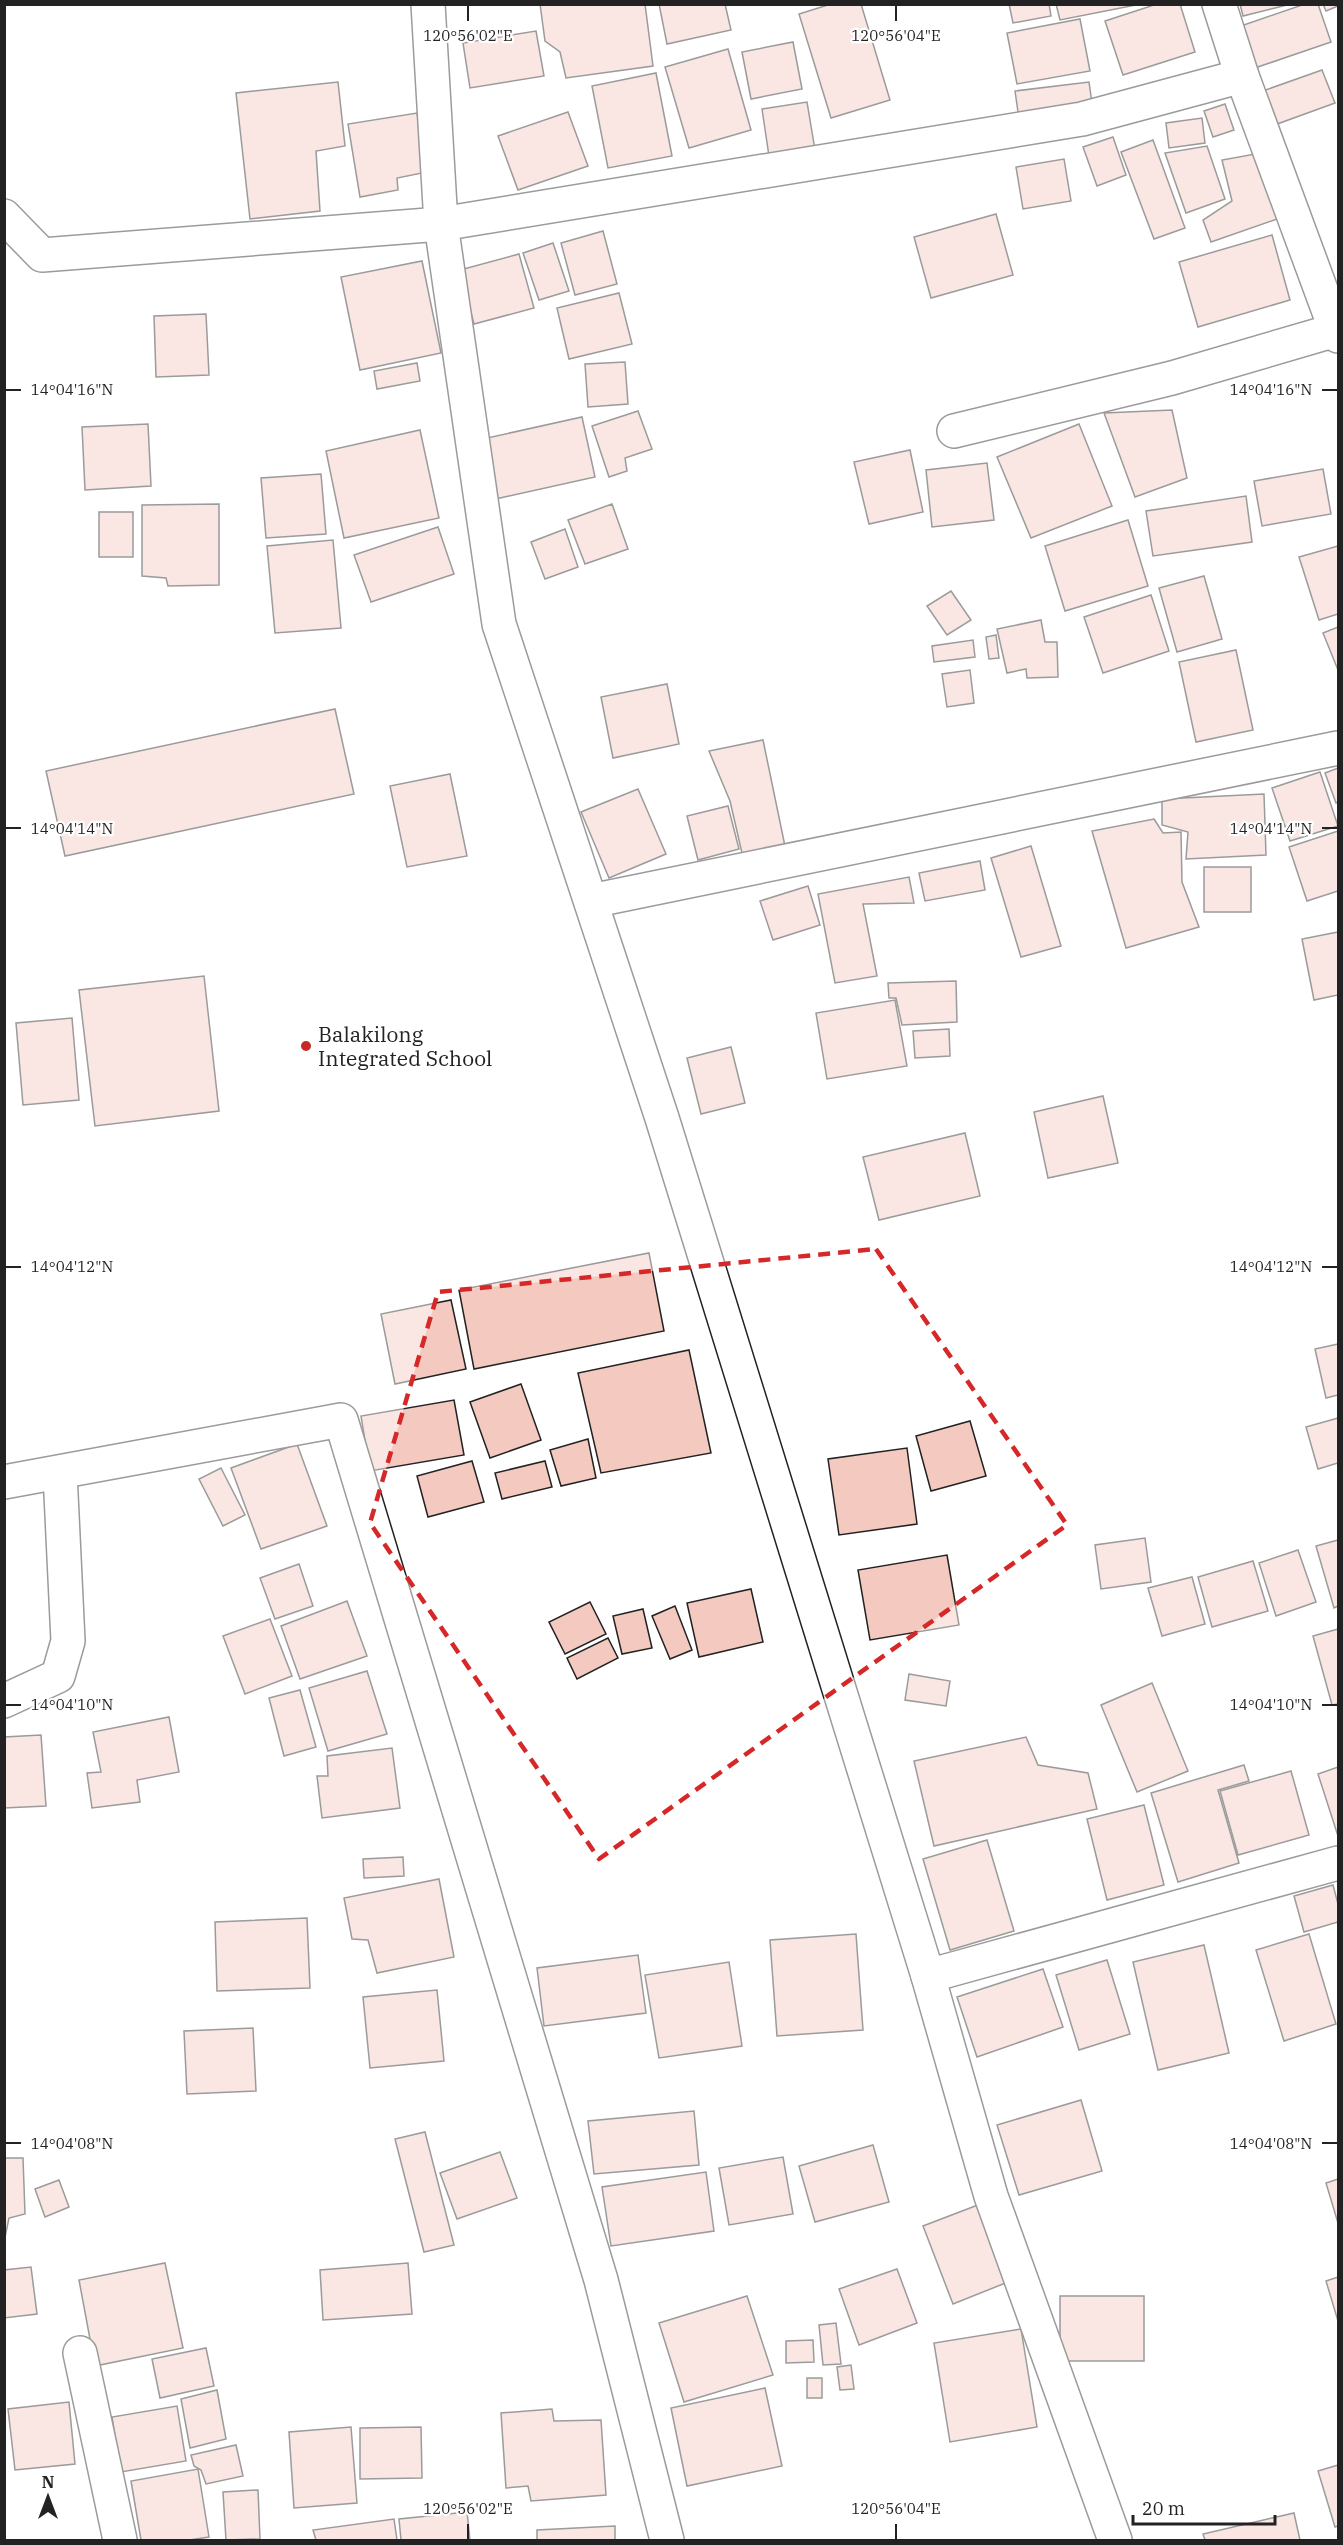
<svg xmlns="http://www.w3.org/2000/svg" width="1343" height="2545" font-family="'IBM Plex Serif',serif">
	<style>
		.building { fill: #f3c9c0; stroke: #222; stroke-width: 1.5 }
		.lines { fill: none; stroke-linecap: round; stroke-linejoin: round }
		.minor-casing { stroke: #222; stroke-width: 36 }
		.minor { stroke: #fff; stroke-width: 33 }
		.marked { fill: none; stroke: #d62828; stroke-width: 4.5; stroke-dasharray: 12 8; stroke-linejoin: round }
		.ticks { fill: none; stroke: #222; stroke-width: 2 }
		.poi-dot { fill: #c62828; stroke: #fff; stroke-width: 2 }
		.labels { text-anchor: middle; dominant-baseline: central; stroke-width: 4.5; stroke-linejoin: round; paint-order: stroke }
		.poi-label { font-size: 21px; fill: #222; stroke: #fff; text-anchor: start }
		.ticks-label { font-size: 15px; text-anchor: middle; fill: #222; stroke: #fff; stroke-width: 4.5; stroke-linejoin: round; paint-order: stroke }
	</style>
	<rect width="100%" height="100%" fill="#fff"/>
	<g class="building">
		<polygon points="540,4 645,4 653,66 566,78 560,52 545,41"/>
		<polygon points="659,4 725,4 731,30 667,44"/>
		<polygon points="831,4 861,4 890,100 831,118 799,14"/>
		<polygon points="1009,4 1049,4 1051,16 1013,23"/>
		<polygon points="1056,4 1141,4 1060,20"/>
		<polygon points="1157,4 1180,4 1195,52 1123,75 1105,21"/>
		<polygon points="1240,4 1291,4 1243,16"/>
		<polygon points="1305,4 1318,4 1331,42 1252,69 1238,27"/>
		<polygon points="1323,4 1338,4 1338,6 1326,11"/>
		<polygon points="1080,19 1090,71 1017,84 1007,33"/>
		<polygon points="536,31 544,76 470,88 463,43"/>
		<polygon points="793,42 802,89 751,99 742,52"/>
		<polygon points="728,49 751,130 689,148 665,67"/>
		<polygon points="1322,70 1335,103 1269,127 1257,93"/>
		<polygon points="656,73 672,156 608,168 592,86"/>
		<polygon points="338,82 345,146 316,151 320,211 250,219 236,93"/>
		<polygon points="1089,82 1093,110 1019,119 1015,91"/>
		<polygon points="807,102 816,156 770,163 762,109"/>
		<polygon points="1225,104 1234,130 1213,137 1204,111"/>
		<polygon points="568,112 588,166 518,190 498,136"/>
		<polygon points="417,113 427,172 397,178 398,190 360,197 348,124"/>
		<polygon points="1202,118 1205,143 1169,148 1166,123"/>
		<polygon points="1113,137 1126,175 1097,186 1083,147"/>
		<polygon points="1153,140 1185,228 1154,239 1121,152"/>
		<polygon points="1207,146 1225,199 1186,213 1165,153"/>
		<polygon points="1255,154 1277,219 1211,242 1203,220 1232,201 1222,160"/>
		<polygon points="1064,159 1071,201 1023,209 1016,167"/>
		<polygon points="996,214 1013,275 931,298 914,237"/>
		<polygon points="603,231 617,284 575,295 561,243"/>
		<polygon points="1272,235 1290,300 1198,327 1179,262"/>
		<polygon points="553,243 569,291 539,300 523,253"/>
		<polygon points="519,254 534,308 474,324 460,270"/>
		<polygon points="422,261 441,353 360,370 341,277"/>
		<polygon points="619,293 632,344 569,359 557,308"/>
		<polygon points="206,314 209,375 156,377 154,316"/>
		<polygon points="625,362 628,404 588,407 585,364"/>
		<polygon points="417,363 420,381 377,389 374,371"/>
		<polygon points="1172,410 1187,478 1135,497 1104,413"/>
		<polygon points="638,411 652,449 625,458 627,471 609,477 592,426"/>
		<polygon points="582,417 595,477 491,500 478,440"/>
		<polygon points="148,424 151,486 85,490 82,427"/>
		<polygon points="1079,424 1112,506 1031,538 997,457"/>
		<polygon points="420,430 439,518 344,538 326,451"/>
		<polygon points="910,450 923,512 869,524 854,462"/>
		<polygon points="987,463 994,520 932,527 926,470"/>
		<polygon points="1323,469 1331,514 1262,526 1254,481"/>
		<polygon points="321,474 326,534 266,538 261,478"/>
		<polygon points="1246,496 1252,542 1153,556 1146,511"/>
		<polygon points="219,504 219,585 168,586 166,578 142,576 142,505"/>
		<polygon points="612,504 628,549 585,564 568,520"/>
		<rect x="99" y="512" width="34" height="45"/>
		<polygon points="1128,520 1148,586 1065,611 1045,546"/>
		<polygon points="438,527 454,574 371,602 354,555"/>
		<polygon points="565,529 578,567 545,579 531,542"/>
		<polygon points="333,540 341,628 275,633 267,546"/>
		<polygon points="1338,546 1338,614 1319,620 1299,557"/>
		<polygon points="1204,576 1222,639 1177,652 1159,588"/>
		<polygon points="951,591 971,620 947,635 927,606"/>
		<polygon points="1151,595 1169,651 1103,673 1084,617"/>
		<polygon points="1041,620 1045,642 1057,642 1058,677 1027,678 1026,669 1007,673 997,629"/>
		<polygon points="1338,627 1338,670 1323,633"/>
		<polygon points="996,635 999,658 989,659 986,637"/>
		<polygon points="973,640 975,657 934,662 932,646"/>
		<polygon points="1236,650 1253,730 1196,742 1179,662"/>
		<polygon points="970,670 974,703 947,707 942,674"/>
		<polygon points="667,684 679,744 613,758 601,697"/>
		<polygon points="335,709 354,794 65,856 46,771"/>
		<polygon points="763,740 786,851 738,863 742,853 730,801 709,751"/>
		<polygon points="1338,768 1338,802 1336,803 1325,773"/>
		<polygon points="1320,772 1338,826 1290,841 1272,788"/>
		<polygon points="450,774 467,856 407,867 390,786"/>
		<polygon points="638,789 666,854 609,878 581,812"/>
		<polygon points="1264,794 1266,855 1186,859 1188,832 1162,825 1162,799"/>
		<polygon points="728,806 739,849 698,860 687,816"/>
		<polygon points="1154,819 1163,833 1181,832 1182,882 1199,927 1126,948 1092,831"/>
		<polygon points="1338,831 1338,891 1307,901 1289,847"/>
		<polygon points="1031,846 1061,946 1021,957 991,858"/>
		<polygon points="980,861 985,890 925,901 919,873"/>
		<rect x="1204" y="867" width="47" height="45"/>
		<polygon points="909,877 914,903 863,904 877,976 835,983 818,894"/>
		<polygon points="808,886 820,925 773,940 760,901"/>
		<polygon points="1338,932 1338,995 1314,1000 1302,939"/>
		<polygon points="204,976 219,1111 95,1126 79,990"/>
		<polygon points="956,981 957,1022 902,1025 896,998 889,998 888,983"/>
		<polygon points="895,1000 907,1066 827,1079 816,1013"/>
		<polygon points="72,1018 79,1100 23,1105 16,1023"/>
		<polygon points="949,1029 950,1056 915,1058 913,1031"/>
		<polygon points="731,1047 745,1103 701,1114 687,1058"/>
		<polygon points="1103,1096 1118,1163 1048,1178 1034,1112"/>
		<polygon points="965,1133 980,1196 879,1220 863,1157"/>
		<polygon points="649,1253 664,1331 474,1369 459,1290"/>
		<polygon points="451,1300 466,1369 395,1384 381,1314"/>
		<polygon points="1338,1344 1338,1395 1326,1398 1315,1349"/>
		<polygon points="689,1350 711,1453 601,1473 578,1373"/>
		<polygon points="521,1384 541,1440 490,1458 470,1402"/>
		<polygon points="454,1400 464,1455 370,1471 361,1416"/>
		<polygon points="1338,1418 1338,1463 1318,1469 1306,1427"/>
		<polygon points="970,1421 986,1476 931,1491 916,1436"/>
		<polygon points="588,1439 596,1478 561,1486 550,1450"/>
		<polygon points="297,1444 327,1526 261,1549 231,1468"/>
		<polygon points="907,1448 917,1524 839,1535 828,1459"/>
		<polygon points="472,1461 484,1502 428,1517 417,1476"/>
		<polygon points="545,1461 552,1487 502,1499 495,1473"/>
		<polygon points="221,1468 245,1515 223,1526 199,1479"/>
		<polygon points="1145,1538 1151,1582 1101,1589 1095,1545"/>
		<polygon points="1338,1540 1338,1606 1334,1608 1316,1546"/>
		<polygon points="1298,1550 1316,1602 1276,1616 1259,1563"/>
		<polygon points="947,1555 959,1625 870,1640 858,1570"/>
		<polygon points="1253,1561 1268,1611 1212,1627 1198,1577"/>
		<polygon points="299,1564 313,1606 275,1619 260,1578"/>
		<polygon points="1192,1577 1205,1624 1162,1636 1148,1588"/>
		<polygon points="751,1589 763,1642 699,1657 687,1603"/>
		<polygon points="347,1601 367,1656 300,1679 281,1626"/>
		<polygon points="590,1602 606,1634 565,1654 549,1622"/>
		<polygon points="675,1606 692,1650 670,1659 652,1616"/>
		<polygon points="643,1609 652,1648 622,1654 613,1616"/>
		<polygon points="270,1619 292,1676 245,1694 223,1636"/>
		<polygon points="1338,1629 1338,1704 1332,1705 1313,1636"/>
		<polygon points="608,1638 618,1658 577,1679 567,1658"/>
		<polygon points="367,1671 387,1734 328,1751 309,1688"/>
		<polygon points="909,1674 950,1681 946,1706 905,1700"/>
		<polygon points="1152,1683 1188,1771 1137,1792 1101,1705"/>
		<polygon points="300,1690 316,1747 284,1756 269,1698"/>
		<polygon points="169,1717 179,1772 137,1780 140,1802 92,1808 87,1773 101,1772 93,1732"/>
		<polygon points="41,1735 46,1806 4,1808 4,1737"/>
		<polygon points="1026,1737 1038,1765 1088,1773 1097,1809 934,1846 914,1761"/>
		<polygon points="392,1748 400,1808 322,1818 317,1776 328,1776 327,1756"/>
		<polygon points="1244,1765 1249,1781 1218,1790 1239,1863 1178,1882 1151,1793"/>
		<polygon points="1338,1767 1338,1836 1318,1774"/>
		<polygon points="1291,1771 1309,1835 1238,1855 1220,1791"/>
		<polygon points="1144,1805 1164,1885 1107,1900 1087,1819"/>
		<polygon points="987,1840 1014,1931 950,1950 923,1859"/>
		<polygon points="403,1857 404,1876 364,1878 363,1859"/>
		<polygon points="439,1879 454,1957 377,1973 368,1940 352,1939 344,1898"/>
		<polygon points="1333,1885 1338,1904 1338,1922 1304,1932 1294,1896"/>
		<polygon points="307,1918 310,1988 217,1991 215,1922"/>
		<polygon points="856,1934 863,2030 777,2036 770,1940"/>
		<polygon points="1309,1934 1336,2024 1284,2041 1256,1950"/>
		<polygon points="1204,1945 1229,2053 1158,2070 1133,1962"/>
		<polygon points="638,1955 646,2013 544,2026 537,1968"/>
		<polygon points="1107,1960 1130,2034 1079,2050 1056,1975"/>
		<polygon points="729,1962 742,2046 659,2058 645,1975"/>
		<polygon points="1043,1969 1063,2027 977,2057 957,1997"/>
		<polygon points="437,1990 444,2061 370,2068 363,1997"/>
		<polygon points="253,2028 256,2091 187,2094 184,2031"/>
		<polygon points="1081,2100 1102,2171 1019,2195 997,2125"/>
		<polygon points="694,2111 699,2165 594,2174 588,2121"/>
		<polygon points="425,2132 454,2245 424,2252 395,2139"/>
		<polygon points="873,2145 889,2202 815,2222 799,2166"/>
		<polygon points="500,2152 517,2198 457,2219 440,2173"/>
		<polygon points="783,2157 793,2214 729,2225 719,2168"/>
		<polygon points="4,2158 23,2158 25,2214 9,2218 4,2242"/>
		<polygon points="706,2172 714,2231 611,2246 602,2187"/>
		<polygon points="1338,2179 1338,2223 1326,2183"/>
		<polygon points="59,2180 69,2207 45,2217 35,2189"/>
		<polygon points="983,2203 1013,2280 953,2304 923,2226"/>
		<polygon points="165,2263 183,2348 95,2366 79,2280"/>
		<polygon points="408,2263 412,2314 323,2320 320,2270"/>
		<polygon points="31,2267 37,2314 4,2318 4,2270"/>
		<polygon points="897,2269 917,2323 859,2345 839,2289"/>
		<polygon points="1338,2277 1338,2321 1326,2281"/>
		<polygon points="747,2296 773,2375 684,2402 659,2323"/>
		<rect x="1060" y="2296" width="84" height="65"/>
		<polygon points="836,2323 841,2364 823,2365 819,2325"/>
		<polygon points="1021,2329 1037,2427 950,2442 934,2343"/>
		<polygon points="813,2340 814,2362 786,2363 786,2341"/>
		<polygon points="206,2348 214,2386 160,2398 152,2359"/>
		<polygon points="851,2365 854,2389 840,2390 837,2367"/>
		<rect x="807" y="2378" width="15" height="20"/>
		<polygon points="765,2388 782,2466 687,2486 671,2408"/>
		<polygon points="217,2390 226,2439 190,2448 181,2399"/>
		<polygon points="69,2402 75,2464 15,2470 8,2409"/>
		<polygon points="177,2406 186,2461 121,2472 112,2417"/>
		<polygon points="552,2409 554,2421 601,2420 606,2495 531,2501 528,2486 506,2488 501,2413"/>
		<polygon points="351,2427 357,2503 294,2508 289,2432"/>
		<polygon points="421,2427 422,2478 360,2479 360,2428"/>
		<polygon points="236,2445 243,2476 206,2484 201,2470 194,2466 191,2455"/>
		<polygon points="1338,2465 1338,2526 1335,2527 1318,2471"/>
		<polygon points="198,2469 209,2537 189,2540 141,2540 131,2481"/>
		<polygon points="258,2490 260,2539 226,2540 223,2492"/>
		<polygon points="467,2512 470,2540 401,2540 399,2519"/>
		<polygon points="1294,2513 1300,2540 1205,2540 1203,2534"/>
		<polygon points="394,2519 397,2540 316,2540 313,2530"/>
		<polygon points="615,2526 615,2540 537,2540 537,2530"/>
	</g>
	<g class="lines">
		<g class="minor-casing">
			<g id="minor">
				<polyline points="428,4 441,224 499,624 662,1118 928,1976 991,2196 1115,2540"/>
				<polyline points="1219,4 1242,76 1338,336"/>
				<polyline points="4,216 42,255 441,224 1082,119 1242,76"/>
				<polyline points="954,431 1172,378 1336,330"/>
				<polyline points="591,901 1338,748"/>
				<polyline points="4,1482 341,1420 601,2280 667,2540"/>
				<polyline points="4,1701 58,1676 68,1641 60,1473"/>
				<polyline points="928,1976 1338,1863"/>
				<polyline points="80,2353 120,2540"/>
			</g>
		</g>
		<use href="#minor" class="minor"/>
	</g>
	<path d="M0 0H1343V2545H0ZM876,1249L1067,1525L599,1859L370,1523L438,1292Z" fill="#fff" fill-opacity=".55" fill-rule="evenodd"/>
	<path class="marked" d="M876,1249L1067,1525L599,1859L370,1523L438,1292Z"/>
	<path class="ticks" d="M468,6V21M896,6V21M6,390H21M1322,390H1337M6,828H21M1322,828H1337M6,1267H21M1322,1267H1337M6,1705H21M1322,1705H1337M6,2143H21M1322,2143H1337M468,2524V2539M896,2524V2539"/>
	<circle class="poi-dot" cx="306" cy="1046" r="6"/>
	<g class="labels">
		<g class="poi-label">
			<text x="318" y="1034">Balakilong<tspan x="318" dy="24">Integrated School</tspan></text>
		</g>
	</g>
	<g class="ticks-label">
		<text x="468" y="41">120°56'02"E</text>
		<text x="896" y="41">120°56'04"E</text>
		<text x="72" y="395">14°04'16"N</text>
		<text x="1271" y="395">14°04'16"N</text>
		<text x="72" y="834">14°04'14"N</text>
		<text x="1271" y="834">14°04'14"N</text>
		<text x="72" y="1272">14°04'12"N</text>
		<text x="1271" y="1272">14°04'12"N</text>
		<text x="72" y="1710">14°04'10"N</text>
		<text x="1271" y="1710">14°04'10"N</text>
		<text x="72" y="2149">14°04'08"N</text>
		<text x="1271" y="2149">14°04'08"N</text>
		<text x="468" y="2514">120°56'02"E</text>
		<text x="896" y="2514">120°56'04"E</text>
	</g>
	<rect width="1343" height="2545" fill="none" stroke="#222222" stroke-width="12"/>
	<g transform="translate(48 2497)" stroke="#ffffff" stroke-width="4.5" paint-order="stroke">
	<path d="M0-4.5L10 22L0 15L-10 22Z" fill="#222222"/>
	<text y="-9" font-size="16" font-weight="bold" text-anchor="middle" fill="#222222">N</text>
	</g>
	<path d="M1133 2515v9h142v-9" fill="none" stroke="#222222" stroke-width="3"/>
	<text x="1142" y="2515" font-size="18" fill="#222222" stroke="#ffffff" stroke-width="4.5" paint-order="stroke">20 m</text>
</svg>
